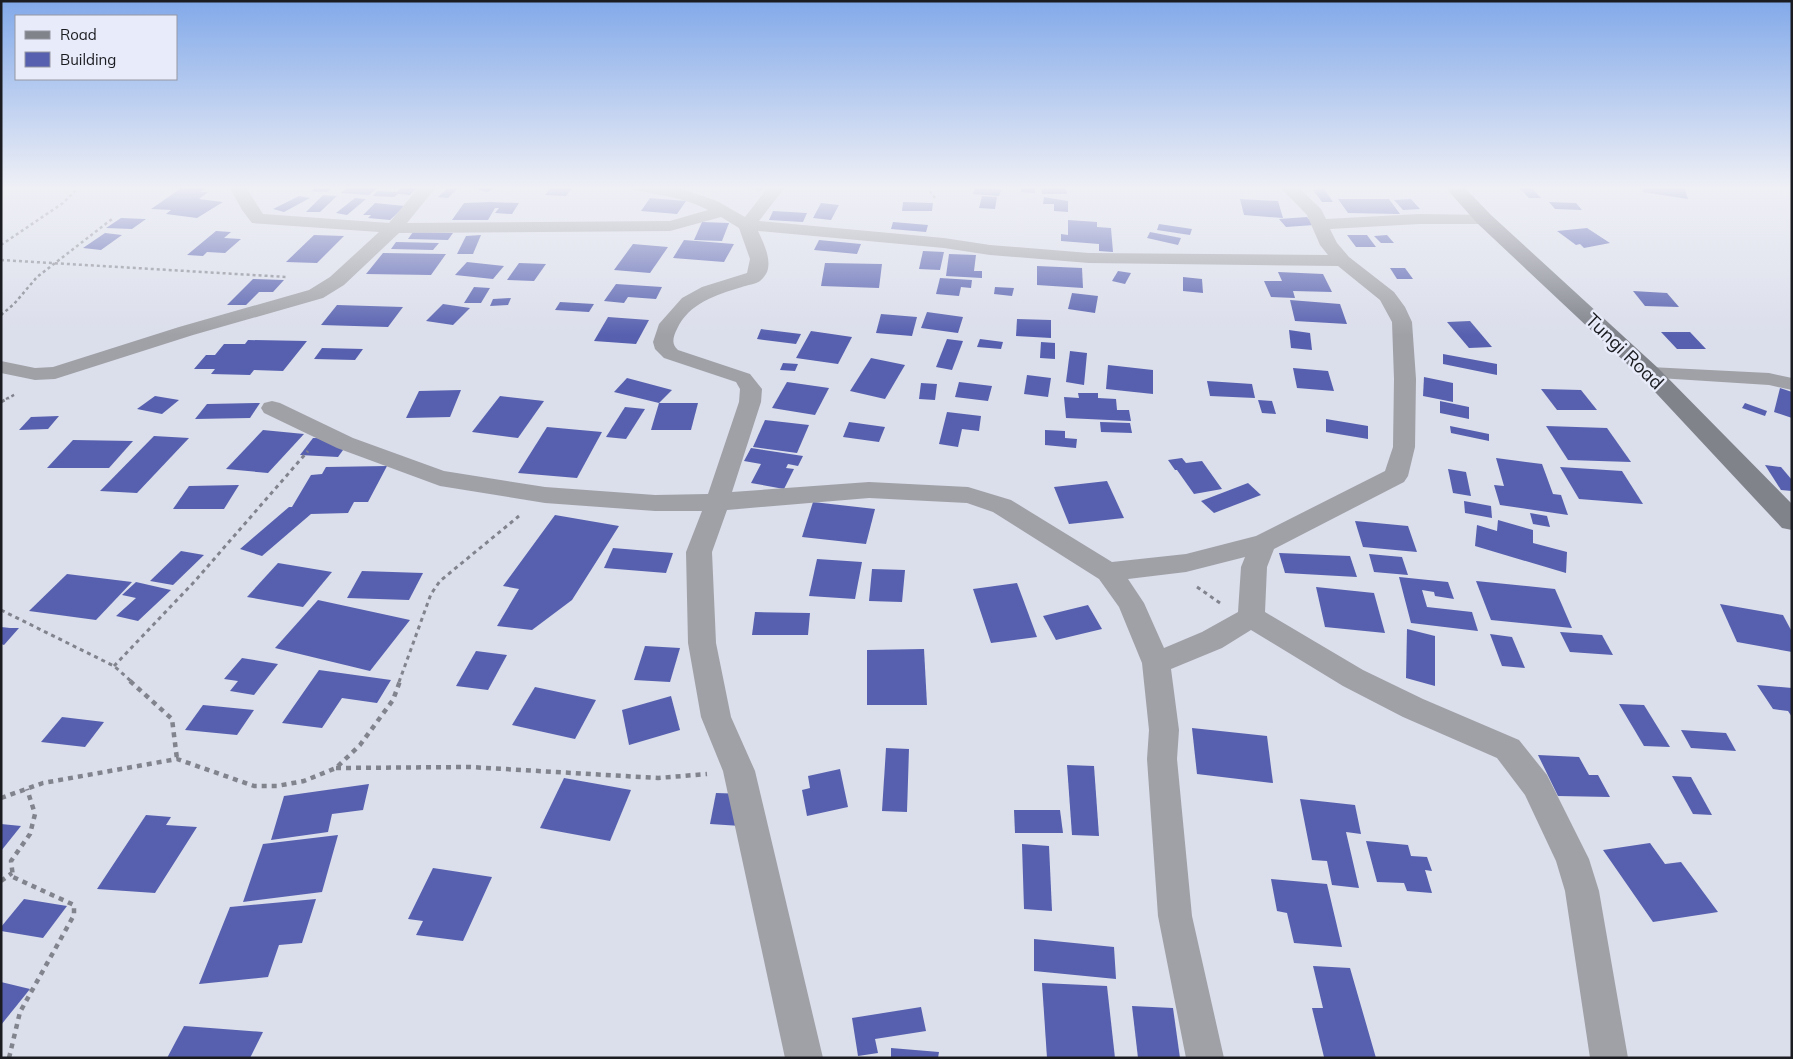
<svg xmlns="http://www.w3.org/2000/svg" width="1793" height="1059" font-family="Mulish,sans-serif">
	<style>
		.building { fill: #5660af }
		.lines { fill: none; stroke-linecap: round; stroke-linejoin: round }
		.path-far2 { stroke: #82848d; stroke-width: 2.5; stroke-dasharray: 3 3; stroke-linecap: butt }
		.path-far1 { stroke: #82848d; stroke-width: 3; stroke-dasharray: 4 4; stroke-linecap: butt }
		.path { stroke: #82848d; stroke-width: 4.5; stroke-dasharray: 5 5; stroke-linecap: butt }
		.minor { fill: #a0a1a7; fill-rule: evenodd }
		.secondary { fill: #81838b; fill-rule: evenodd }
		.labels { text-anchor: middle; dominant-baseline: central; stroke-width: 5; stroke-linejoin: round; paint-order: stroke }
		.street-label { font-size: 19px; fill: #1b1c21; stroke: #e8ebf9 }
	</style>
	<rect width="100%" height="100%" fill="#dbdeeb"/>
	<g class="building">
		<polygon points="178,186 208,186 200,192 208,192 199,199 223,202 197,218 166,214 171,210 151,209 180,189 174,189"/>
		<polygon points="317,186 334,186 327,192 311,191"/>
		<polygon points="349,186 379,186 369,195 341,193"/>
		<polygon points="403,186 419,186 410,195 398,194 394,197 373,196 377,191 397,192"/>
		<polygon points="450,186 460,186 448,198 438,197"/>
		<polygon points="466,186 496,186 488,192"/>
		<polygon points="552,186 574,186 566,196 545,195"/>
		<polygon points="729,186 763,186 762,190"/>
		<polygon points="1022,186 1035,186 1035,193 1021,192"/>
		<polygon points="1041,186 1065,186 1067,194 1042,194"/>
		<polygon points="1530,186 1541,198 1529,198 1518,187"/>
		<polygon points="1642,186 1684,186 1688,199 1643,192"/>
		<polygon points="975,188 1001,190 999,196 973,194"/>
		<polygon points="1324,189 1333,202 1322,202 1313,190"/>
		<polygon points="323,195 337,196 320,212 306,212"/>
		<polygon points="299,196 310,198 284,212 273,209"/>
		<polygon points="982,196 997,197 995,209 979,208"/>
		<polygon points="1044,197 1068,201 1068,212 1054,211 1054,204 1043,204"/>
		<polygon points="355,198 366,199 347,215 336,213"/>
		<polygon points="650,198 686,201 677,214 641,211"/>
		<polygon points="1240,199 1278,201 1283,218 1244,215"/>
		<polygon points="1338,199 1389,199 1400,214 1348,213"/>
		<polygon points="1411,199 1420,209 1403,210 1394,200"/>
		<polygon points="903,202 933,203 932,211 902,211"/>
		<polygon points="1549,202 1576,203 1582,210 1555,209"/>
		<polygon points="375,203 405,206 390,220 368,218 371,215 363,215"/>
		<polygon points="464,203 490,202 519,203 512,214 495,213 499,208 495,208 488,220 452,220"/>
		<polygon points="821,203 839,205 831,220 813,218"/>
		<polygon points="773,211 807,213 803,222 769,220"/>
		<polygon points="1307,217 1314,225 1286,227 1279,219"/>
		<polygon points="121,218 146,219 132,229 106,228"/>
		<polygon points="1068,220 1097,222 1097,227 1111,228 1113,252 1099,251 1099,244 1061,241 1061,234 1068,235"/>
		<polygon points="702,222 729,223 722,241 694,240"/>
		<polygon points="893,222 928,225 926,232 891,229"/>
		<polygon points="1159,224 1192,229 1190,235 1157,230"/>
		<polygon points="1587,228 1610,243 1584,248 1580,244 1576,245 1557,231"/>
		<polygon points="216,231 231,232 224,238 241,239 225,253 207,252 203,256 187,255"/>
		<polygon points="413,232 453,233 448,240 408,239"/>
		<polygon points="1150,232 1181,238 1178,245 1147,238"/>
		<polygon points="105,233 122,235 101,250 83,248"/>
		<polygon points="314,235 344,236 317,263 286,262"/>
		<polygon points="481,235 473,254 457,254 466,236"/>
		<polygon points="1347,235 1367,235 1376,247 1356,247"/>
		<polygon points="1387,235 1394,243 1381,243 1374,236"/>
		<polygon points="684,240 734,244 724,262 673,258"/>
		<polygon points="819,240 861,244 857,254 814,250"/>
		<polygon points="396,242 439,243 433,250 391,249"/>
		<polygon points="633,244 668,247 650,273 614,270"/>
		<polygon points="923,251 944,252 940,270 919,269"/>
		<polygon points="383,253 446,254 431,275 366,274"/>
		<polygon points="949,254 976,255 974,271 982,271 982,278 946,276"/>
		<polygon points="467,262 504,266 493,279 455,275"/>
		<polygon points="519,263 546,264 534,281 507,280"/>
		<polygon points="825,263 882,264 879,288 821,286"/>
		<polygon points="1037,266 1082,268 1083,288 1037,285"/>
		<polygon points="1390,268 1405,268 1413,279 1397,279"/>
		<polygon points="1118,271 1131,273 1125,284 1112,281"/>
		<polygon points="1278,272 1323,274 1332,292 1293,291 1295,298 1271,297 1264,281 1282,281"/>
		<polygon points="1183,277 1202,279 1203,293 1183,291"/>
		<polygon points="940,278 972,280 971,288 961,287 959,296 936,294"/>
		<polygon points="253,279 284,280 273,292 259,292 246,305 227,305"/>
		<polygon points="616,284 662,287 656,299 628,297 624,303 604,301"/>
		<polygon points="474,287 490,288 481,303 464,303"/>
		<polygon points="995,287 1014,288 1012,296 994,294"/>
		<polygon points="1633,291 1667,293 1679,307 1645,306"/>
		<polygon points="1072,293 1098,296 1095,313 1068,309"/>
		<polygon points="511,298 508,305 490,306 493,299"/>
		<polygon points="1290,300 1340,304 1347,324 1295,321"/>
		<polygon points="560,302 594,304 589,312 555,310"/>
		<polygon points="443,304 470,308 453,325 426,321"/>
		<polygon points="337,305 403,307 388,327 321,325"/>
		<polygon points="927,312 963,317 958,333 921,328"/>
		<polygon points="881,314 917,317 912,336 876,333"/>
		<polygon points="608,317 649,320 636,344 594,341"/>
		<polygon points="1017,319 1051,320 1051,338 1016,336"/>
		<polygon points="1470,321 1492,347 1469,348 1447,322"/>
		<polygon points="761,329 801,334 796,344 757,339"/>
		<polygon points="1289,330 1310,333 1312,350 1291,348"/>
		<polygon points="811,331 852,337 838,364 796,358"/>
		<polygon points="1661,332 1690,332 1706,349 1677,349"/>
		<polygon points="947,339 963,341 952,370 936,367"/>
		<polygon points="980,339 1003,342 1001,349 977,347"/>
		<polygon points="248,340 307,341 283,371 254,370 250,375 211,374 215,369 194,369 206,355 215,355 224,344 245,344"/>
		<polygon points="1041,342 1055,343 1055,359 1040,358"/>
		<polygon points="322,348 363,349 355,360 314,359"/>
		<polygon points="1070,351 1087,353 1084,385 1066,382"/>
		<polygon points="1443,354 1497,364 1497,375 1443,364"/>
		<polygon points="871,358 905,365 885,399 850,391"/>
		<polygon points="783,363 798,364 795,371 780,370"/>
		<polygon points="1108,365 1153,370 1153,394 1106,389"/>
		<polygon points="1293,368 1328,371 1334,391 1297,388"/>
		<polygon points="1027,375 1051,378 1048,397 1024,394"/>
		<polygon points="1424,377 1453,383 1453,402 1423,396"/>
		<polygon points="627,378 672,390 659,403 614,392"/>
		<polygon points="1207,381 1252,384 1255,398 1210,396"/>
		<polygon points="787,382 829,388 815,415 772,408"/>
		<polygon points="959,382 992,386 988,401 955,397"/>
		<polygon points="921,383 937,384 935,400 919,399"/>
		<polygon points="1780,388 1792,392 1792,418 1774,412"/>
		<polygon points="1541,389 1581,390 1597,410 1557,410"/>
		<polygon points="461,390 450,417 406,418 419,391"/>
		<polygon points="1078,393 1098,393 1098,398 1116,399 1117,410 1129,410 1131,421 1066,418 1064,397 1079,398"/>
		<polygon points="155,396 179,400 162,414 137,409"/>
		<polygon points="500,396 544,401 518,438 472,432"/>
		<polygon points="1258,400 1272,401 1276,414 1262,413"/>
		<polygon points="1440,401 1469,407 1469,419 1440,413"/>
		<polygon points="260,403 250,418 195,419 207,404"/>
		<polygon points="659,403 698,403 691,430 651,430"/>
		<polygon points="1745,403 1767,411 1765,416 1742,408"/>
		<polygon points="625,407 645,409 626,439 606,437"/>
		<polygon points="947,412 981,416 979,431 962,429 958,447 939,444"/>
		<polygon points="59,416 48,429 19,430 31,417"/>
		<polygon points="1326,419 1368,426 1368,439 1326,432"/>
		<polygon points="765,420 809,425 797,453 753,447"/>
		<polygon points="849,422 885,427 879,442 843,437"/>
		<polygon points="1100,422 1130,423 1132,433 1101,432"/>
		<polygon points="1450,426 1489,434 1489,441 1451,433"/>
		<polygon points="1546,426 1607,428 1631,462 1568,460"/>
		<polygon points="547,427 602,432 577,478 518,473"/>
		<polygon points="263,430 304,434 268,473 226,469"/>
		<polygon points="1045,430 1065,431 1065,438 1077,439 1076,448 1045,445"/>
		<polygon points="154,436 189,438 137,493 100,491"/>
		<polygon points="313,438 351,439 338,457 300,455"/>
		<polygon points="73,440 133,441 109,468 47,468"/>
		<polygon points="751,448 803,456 798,466 788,464 786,468 794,469 784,489 751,483 761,464 744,461"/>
		<polygon points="1182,458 1186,463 1202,461 1222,489 1194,494 1177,470 1175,470 1168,460"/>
		<polygon points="1496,458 1542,464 1553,494 1561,495 1568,515 1500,505 1494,485 1504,486"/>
		<polygon points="1765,465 1781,467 1792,480 1792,491 1781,490"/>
		<polygon points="387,466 368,502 354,502 348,513 311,514 262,556 240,549 289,507 292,507 311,475 322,474 326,467"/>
		<polygon points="1560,467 1622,471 1643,504 1579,499"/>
		<polygon points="1448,469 1466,472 1471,496 1453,493"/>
		<polygon points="1107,481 1124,518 1069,524 1054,487"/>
		<polygon points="1248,483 1261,495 1214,513 1201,501"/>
		<polygon points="239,485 224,509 173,509 189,486"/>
		<polygon points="1464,501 1491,506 1492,518 1465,513"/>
		<polygon points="813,502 875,509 866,544 802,537"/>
		<polygon points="1530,513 1547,516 1550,527 1533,524"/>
		<polygon points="555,515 619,526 572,600 532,630 497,626 519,589 503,586"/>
		<polygon points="1498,520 1533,530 1533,543 1567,552 1566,573 1475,546 1477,525 1497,531"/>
		<polygon points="1355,521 1408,526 1417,552 1363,547"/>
		<polygon points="613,548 673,553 666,573 604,568"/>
		<polygon points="181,551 204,555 173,585 150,581"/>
		<polygon points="1279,553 1350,556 1357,577 1285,573"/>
		<polygon points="1369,554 1402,557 1408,575 1374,572"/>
		<polygon points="817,559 862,562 855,599 809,596"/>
		<polygon points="278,563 332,572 303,607 247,597"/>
		<polygon points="872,569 905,570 902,602 869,601"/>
		<polygon points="362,571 423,573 409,600 347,598"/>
		<polygon points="67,574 132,582 96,620 29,611"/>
		<polygon points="1399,577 1448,582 1454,599 1435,596 1434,592 1422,590 1427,607 1472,612 1478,631 1411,623"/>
		<polygon points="1476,581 1555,589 1572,628 1491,620"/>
		<polygon points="136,582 171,590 138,621 116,616 136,598 122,595"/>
		<polygon points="1017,583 1037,637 991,643 973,589"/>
		<polygon points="1316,587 1374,593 1385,633 1325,627"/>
		<polygon points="318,600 410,620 370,671 275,648"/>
		<polygon points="1720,604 1783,615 1792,632 1792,652 1737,642"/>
		<polygon points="1088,605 1102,629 1056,640 1043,616"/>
		<polygon points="755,612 810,613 808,635 752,635"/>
		<polygon points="1,627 10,628 19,628 4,645 1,644"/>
		<polygon points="1407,629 1435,636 1435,686 1406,678"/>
		<polygon points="1560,632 1602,635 1613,655 1570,652"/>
		<polygon points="1490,634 1512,637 1525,668 1502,666"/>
		<polygon points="645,646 680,648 670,682 634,680"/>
		<polygon points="924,649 927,705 867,705 867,650"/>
		<polygon points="476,651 507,655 488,690 456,686"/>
		<polygon points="242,658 278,664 254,695 230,691 238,681 224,679"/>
		<polygon points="319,670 391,680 377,703 342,698 322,728 282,723"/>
		<polygon points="1757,685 1792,688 1792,717 1788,711 1773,709"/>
		<polygon points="535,687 596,700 575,739 512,725"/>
		<polygon points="671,696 680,730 629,745 622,710"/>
		<polygon points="1619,704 1644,705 1670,747 1644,746"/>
		<polygon points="203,705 254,710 237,735 185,730"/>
		<polygon points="62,717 104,722 85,747 41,742"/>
		<polygon points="1192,728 1267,736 1273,783 1197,774"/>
		<polygon points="1681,730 1726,733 1736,751 1691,748"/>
		<polygon points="886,748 909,749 907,812 882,811"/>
		<polygon points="1538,755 1579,757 1589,775 1598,775 1610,797 1558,796"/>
		<polygon points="1067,765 1094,766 1099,836 1072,835"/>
		<polygon points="840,769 848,807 807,816 802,790 810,788 808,776"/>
		<polygon points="1672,776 1691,777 1712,815 1693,814"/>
		<polygon points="564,778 631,790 610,841 540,828"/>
		<polygon points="369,784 363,810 332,814 328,832 271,840 284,796"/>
		<polygon points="716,793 746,794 741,826 710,824"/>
		<polygon points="1300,799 1355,805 1361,834 1346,832 1359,888 1332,885 1327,861 1312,860"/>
		<polygon points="1014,810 1060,810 1063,833 1015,833"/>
		<polygon points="146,815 171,817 166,825 197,827 155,893 97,889"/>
		<polygon points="1,824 21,826 1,851"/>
		<polygon points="338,835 322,892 243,902 263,844"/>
		<polygon points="1366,841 1408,845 1411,856 1427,857 1432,871 1425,870 1432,893 1407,891 1404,883 1377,882"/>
		<polygon points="1650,843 1665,864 1681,862 1718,912 1653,922 1603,850"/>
		<polygon points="1022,844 1049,846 1052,911 1024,909"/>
		<polygon points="433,868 492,877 463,941 416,935 423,921 408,919"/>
		<polygon points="1271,879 1327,884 1342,947 1294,943 1287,913 1277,911"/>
		<polygon points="24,899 67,906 43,938 1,931 1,927"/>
		<polygon points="316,899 302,943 279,945 268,977 199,984 230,907"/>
		<polygon points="1034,939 1114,947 1116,979 1034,971"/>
		<polygon points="1313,966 1350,968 1376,1058 1324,1057 1312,1008 1323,1008"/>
		<polygon points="1,982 30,989 1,1025"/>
		<polygon points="1042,983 1107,986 1115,1058 1047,1058"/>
		<polygon points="1132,1006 1173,1008 1180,1058 1138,1058"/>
		<polygon points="921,1007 926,1031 875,1039 878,1053 858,1056 852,1018"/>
		<polygon points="184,1026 263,1032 250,1058 167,1058"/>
		<polygon points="891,1048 939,1052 938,1058 891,1058"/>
	</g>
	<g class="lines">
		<g class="path-far2">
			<polyline points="926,186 935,198"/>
			<polyline points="1,245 63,203 80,186"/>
			<polyline points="1,260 287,277"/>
			<polyline points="1,315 14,304 37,277 112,219"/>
			<polyline points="6,399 16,394"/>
		</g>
		<g class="path-far1">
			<polyline points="1,402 9,398"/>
			<polyline points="1197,587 1220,603"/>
			<polyline points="1,610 114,666 132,682"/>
			<polyline points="114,666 195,581 308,451"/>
			<polyline points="399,682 431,594 440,581 519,516"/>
		</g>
		<g class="path">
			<polyline points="130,681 172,719 177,759"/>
			<polyline points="336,768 470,767 658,778 707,774"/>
			<polyline points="1,798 43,783 177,759 254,786 277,786 304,781 336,768 360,745 393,700 400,681"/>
			<polyline points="1,881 12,873"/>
			<polyline points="9,1058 20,1012 74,915 74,905 13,877 11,861 30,834 35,814 27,789"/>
		</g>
		<g class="minor">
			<path d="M229,186H245L263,214L389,223L420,186H437L407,223L670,221L708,210C684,197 660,196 633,189L631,186L679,188L717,201L745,217L769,186H786L759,221L944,238L990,245L1089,253L1328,255L1320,245L1307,215L1279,186H1297L1321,209L1326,219L1419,214L1490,215L1493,219L1490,223L1484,224H1419L1330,229L1337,243L1349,257L1394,292L1405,307L1412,322L1416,379L1415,447L1408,476L1404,482L1274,549L1267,567L1265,612L1363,670L1423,699L1519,740L1547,775L1589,859L1599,891L1628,1058H1590L1565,891L1556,861L1525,795L1497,758L1403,717L1343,686L1251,630L1222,648L1171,669L1179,730L1177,759L1192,916L1224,1058H1186L1158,916L1147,759L1149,730L1142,663L1119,607L1099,579L993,512L967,503L869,498L727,510L712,552L716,643L731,717L755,771L823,1058H785L723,771L701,717L688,643L686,552L702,511H655L545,503L440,486L337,448L264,413L261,408L264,403L272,401L280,403L353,438L444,471L545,487L655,495L708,494L739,402L740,389L736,382L664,358L655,349L653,342L659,324L682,298L702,287L747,273L750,259L739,228L721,217L670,231L399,233L344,285L323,298L193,335L55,379L35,380L1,373V361L35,368L53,367L179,327L309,290L330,277L379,232L252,223L242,210ZM758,231L944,248L990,255L1089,263L1338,266L1380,300L1392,322L1394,379L1393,447L1385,471L1256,536L1186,554L1112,562L1011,500L968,487L869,482L732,492L761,402L762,389L750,374L678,350C671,344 673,337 677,329C689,303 716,295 742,287C747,285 756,284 760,281C763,279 766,274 767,272C772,259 763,242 758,231ZM1245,557L1241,567L1238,612L1202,632L1164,648L1144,603L1128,579L1186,572Z"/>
			<polygon points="1650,367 1769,373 1792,378 1792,390 1769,385 1643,377 1639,373 1643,369"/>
		</g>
		<polygon class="secondary" points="1444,186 1463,186 1491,215 1658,368 1792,504 1792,530 1782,528 1642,378 1477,223"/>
	</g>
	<linearGradient id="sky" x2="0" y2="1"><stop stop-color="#82a9e9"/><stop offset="0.56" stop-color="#eff0f6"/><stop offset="1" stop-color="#eff0f6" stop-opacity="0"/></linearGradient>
	<rect width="1793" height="335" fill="url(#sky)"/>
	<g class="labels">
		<g class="street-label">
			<text transform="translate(1625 351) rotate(44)">Tungi Road</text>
		</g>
	</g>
	<rect width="1793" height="1059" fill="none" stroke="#1b1c21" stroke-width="5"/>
	<rect x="15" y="15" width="162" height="65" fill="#e8ebf9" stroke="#9698a3"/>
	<rect x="25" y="31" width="25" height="8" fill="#81838b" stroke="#9698a3"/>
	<text x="60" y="40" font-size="15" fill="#1b1c21">Road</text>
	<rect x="25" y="52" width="25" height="15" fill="#5660af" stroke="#9698a3"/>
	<text x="60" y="65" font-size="15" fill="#1b1c21">Building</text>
</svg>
